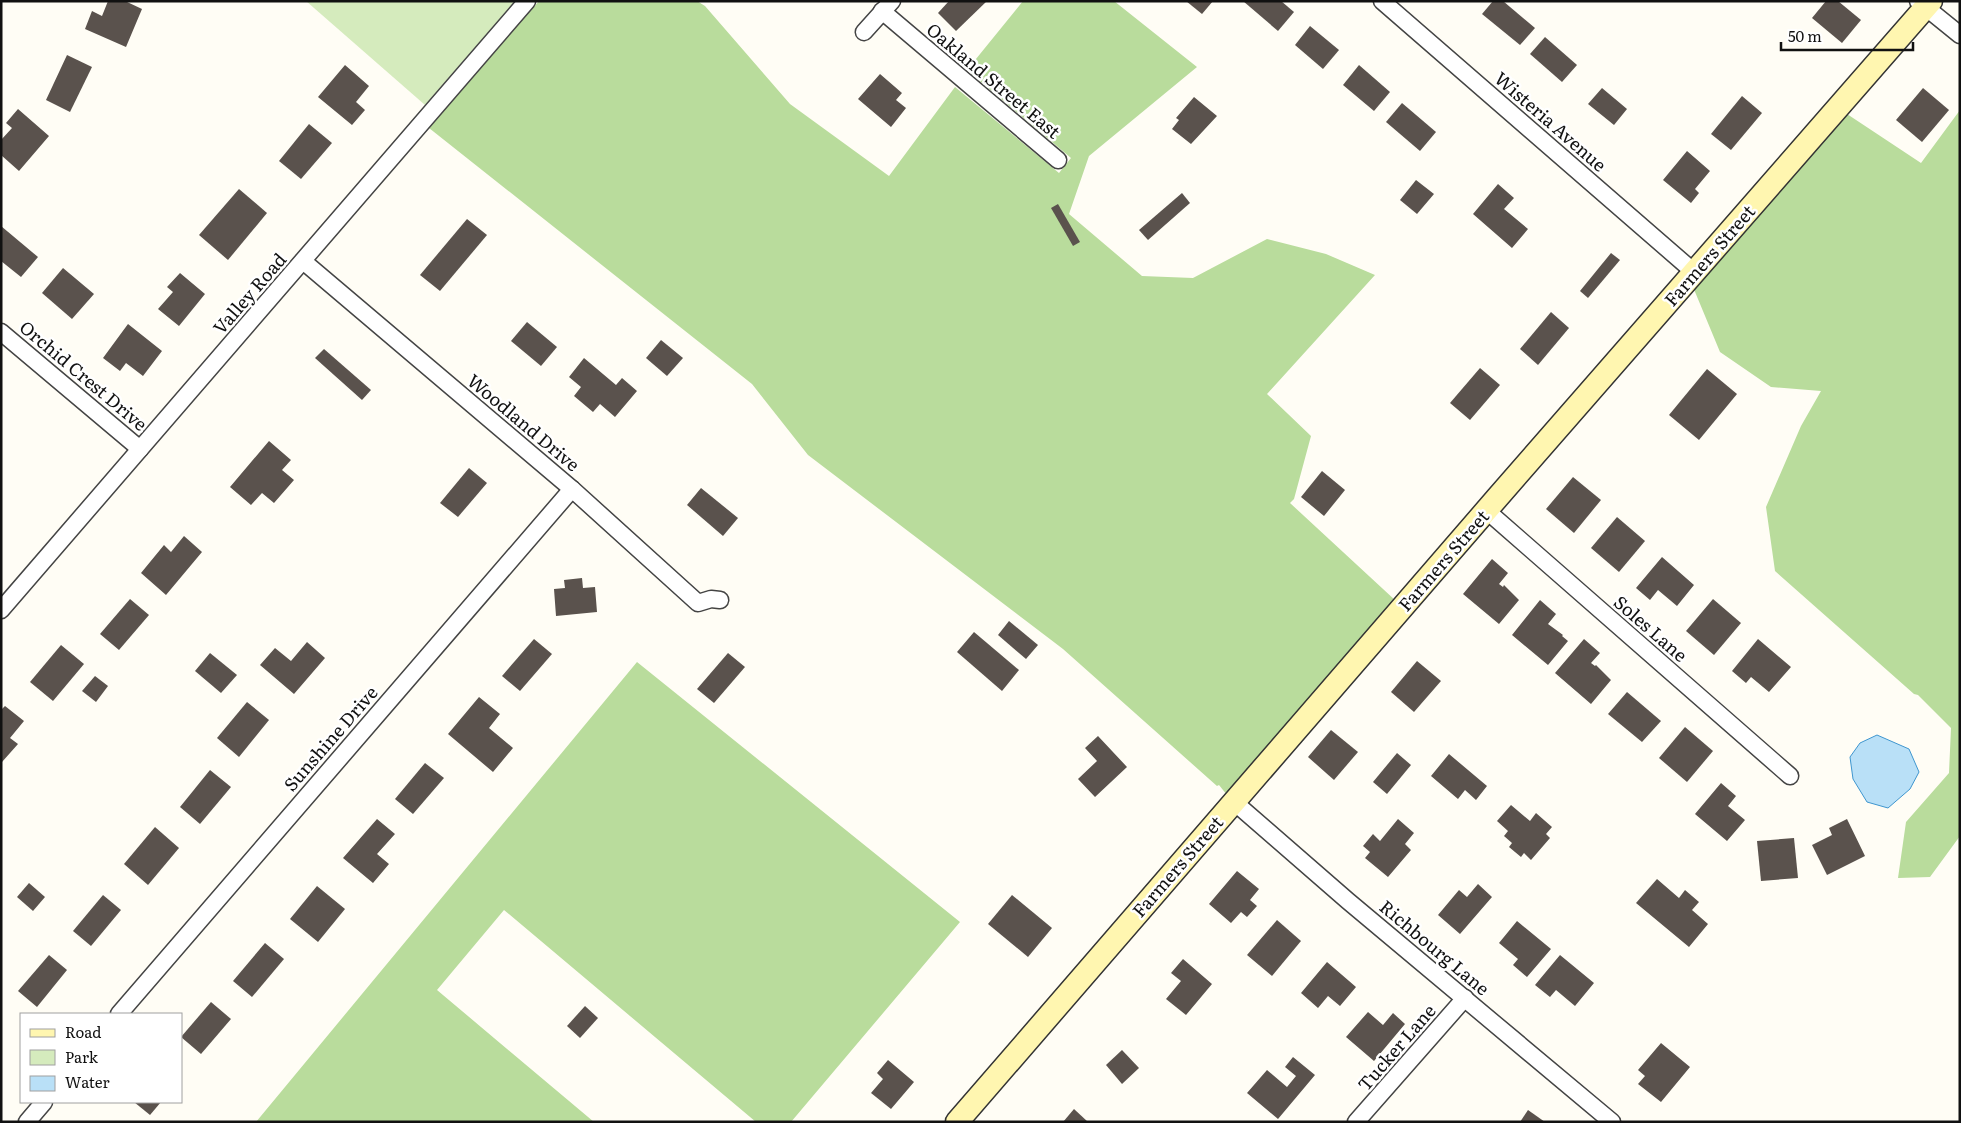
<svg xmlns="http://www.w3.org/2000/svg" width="1961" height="1123" font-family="Literata,serif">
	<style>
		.green { fill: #d5ebbd }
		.forest { fill: #b9dc9c }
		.water { fill: #b9e0f7; stroke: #3f96cf }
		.building { fill: #5a524d }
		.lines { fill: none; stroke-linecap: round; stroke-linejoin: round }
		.street-casing { stroke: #444; stroke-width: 19 }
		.secondary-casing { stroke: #333; stroke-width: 25 }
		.street { stroke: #fff; stroke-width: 16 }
		.secondary { stroke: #fff6b0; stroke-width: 22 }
		.labels { text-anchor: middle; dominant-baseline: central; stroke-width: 5; stroke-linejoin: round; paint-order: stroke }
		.street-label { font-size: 18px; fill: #111; stroke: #fff }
	</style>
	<rect width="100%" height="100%" fill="#fffdf5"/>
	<polygon class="green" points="306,1 515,1 425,105"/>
	<g class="forest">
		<polygon points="539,1 697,1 705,6 790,104 889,176 955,87 1059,173 1071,158 967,70 1023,1 1114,1 1197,67 1089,156 1069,214 1142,276 1193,278 1267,239 1326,254 1375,275 1267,394 1311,436 1294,499 1290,503 1396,601 1227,795 1219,785 1217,786 1063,649 808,455 752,384 429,128"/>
		<polygon points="1960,110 1960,836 1930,877 1898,878 1906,822 1949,773 1951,728 1918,695 1914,694 1775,571 1766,507 1801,426 1821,391 1771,387 1720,352 1693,287 1844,112 1921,163"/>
		<polygon points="637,662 960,922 791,1122 756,1122 504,910 437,990 594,1122 256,1122"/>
	</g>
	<polygon class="water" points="1877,735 1909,749 1919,772 1910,789 1888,808 1867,802 1853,779 1850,757 1860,743"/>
	<g class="building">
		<polygon points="108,1 125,1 142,9 126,47 85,29 92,11 102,16"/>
		<polygon points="949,1 987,1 956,31 938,13"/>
		<polygon points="1186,1 1213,1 1202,14"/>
		<polygon points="1243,1 1281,1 1294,12 1278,31"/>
		<polygon points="1493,1 1503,1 1535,28 1520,45 1482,14"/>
		<polygon points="1826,1 1838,1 1861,20 1842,43 1812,18"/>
		<polygon points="1310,26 1339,50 1323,69 1295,45"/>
		<polygon points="1545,37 1577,65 1562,82 1530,54"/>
		<polygon points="67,55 92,67 70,112 46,100"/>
		<polygon points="345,65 369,86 356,102 365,110 352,125 318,97"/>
		<polygon points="1359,65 1390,92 1374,111 1343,85"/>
		<polygon points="880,74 902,93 896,100 906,108 891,127 858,99"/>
		<polygon points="1602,88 1627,109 1614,125 1588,104"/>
		<polygon points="1923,88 1949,110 1922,142 1896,120"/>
		<polygon points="1742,96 1762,113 1731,150 1711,134"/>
		<polygon points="1194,97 1217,116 1191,144 1172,129 1179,120 1176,118"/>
		<polygon points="1402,103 1436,132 1420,151 1386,122"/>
		<polygon points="18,109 49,136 19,171 1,155 1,140 12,128 6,123"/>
		<polygon points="309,124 332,143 301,179 279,161"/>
		<polygon points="1687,151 1710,171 1695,189 1699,193 1691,203 1663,180"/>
		<polygon points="1416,180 1434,194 1417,214 1400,200"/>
		<polygon points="1498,184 1514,198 1504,209 1528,229 1512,248 1473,214"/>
		<polygon points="239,189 267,213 228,260 199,235"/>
		<polygon points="1182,193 1190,203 1148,240 1139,230"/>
		<polygon points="1058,204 1080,242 1073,246 1051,208"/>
		<polygon points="467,219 487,235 440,291 420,275"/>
		<polygon points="1,226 38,257 21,277 1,261"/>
		<polygon points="1611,253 1620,260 1588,298 1580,291"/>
		<polygon points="63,268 94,294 72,319 42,293"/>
		<polygon points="180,273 205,294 179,326 158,309 173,292 167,287"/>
		<polygon points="1551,312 1569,328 1538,365 1520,349"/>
		<polygon points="527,322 557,347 541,366 511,341"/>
		<polygon points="128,324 162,351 143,376 126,363 120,371 103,358"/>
		<polygon points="661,340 683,358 667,376 646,358"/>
		<polygon points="324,349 371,390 362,400 315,358"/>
		<polygon points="584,358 616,385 622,378 637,391 615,417 600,404 593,412 574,396 581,387 569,377"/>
		<polygon points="1480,368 1500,385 1470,420 1450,403"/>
		<polygon points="1707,369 1737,394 1699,440 1669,415"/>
		<polygon points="269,441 291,460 282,470 294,480 274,503 262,493 251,505 230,487"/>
		<polygon points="469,468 487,483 458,517 440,503"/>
		<polygon points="1322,471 1345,490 1324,516 1301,497"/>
		<polygon points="1573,477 1601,500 1574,533 1546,509"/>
		<polygon points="701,488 738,518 723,536 687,505"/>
		<polygon points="1617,517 1645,541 1619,572 1591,548"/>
		<polygon points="184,536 202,552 166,595 141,573 164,545 171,552"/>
		<polygon points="1662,557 1694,585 1677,606 1658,590 1650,600 1636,588"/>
		<polygon points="1492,559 1508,573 1499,584 1503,587 1504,585 1519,600 1499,624 1463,594"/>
		<polygon points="582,578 583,588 595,587 597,612 556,616 554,589 565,588 564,580"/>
		<polygon points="130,599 149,615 119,650 100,634"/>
		<polygon points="1713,599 1741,623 1714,655 1686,631"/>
		<polygon points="1540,600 1556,614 1548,624 1563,635 1562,636 1568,641 1548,665 1512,635"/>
		<polygon points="1009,621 1038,645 1026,659 998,635"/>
		<polygon points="974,632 1019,670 1002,691 957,652"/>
		<polygon points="534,639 552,654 520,691 502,676"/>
		<polygon points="1584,639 1600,653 1591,663 1595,666 1596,665 1611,680 1591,704 1555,673"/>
		<polygon points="1758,639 1791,667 1769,692 1751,677 1746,683 1732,671"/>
		<polygon points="307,642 325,658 294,694 260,665 275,648 291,661"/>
		<polygon points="61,645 84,664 53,701 30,682"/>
		<polygon points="210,653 237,675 221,693 195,671"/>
		<polygon points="728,653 745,667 714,703 697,689"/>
		<polygon points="1417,661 1441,681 1414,712 1391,692"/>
		<polygon points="95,676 108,686 96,702 82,691"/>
		<polygon points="1627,692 1661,721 1642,742 1608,714"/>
		<polygon points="479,697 500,714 489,728 513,748 493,772 448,734"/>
		<polygon points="247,702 269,720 239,757 217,738"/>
		<polygon points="5,706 24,721 10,738 18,744 2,762 1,710"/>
		<polygon points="1685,727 1713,751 1687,782 1659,758"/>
		<polygon points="1331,730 1358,752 1334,780 1308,757"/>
		<polygon points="1098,736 1127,767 1095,797 1078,779 1097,761 1085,748"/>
		<polygon points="1397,753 1411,765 1387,794 1373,782"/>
		<polygon points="1449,754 1487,786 1476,800 1465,790 1458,799 1431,776"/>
		<polygon points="425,763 444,778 413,814 395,799"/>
		<polygon points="210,770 231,787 200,824 180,807"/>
		<polygon points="1721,783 1736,796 1728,806 1745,820 1727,841 1695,814"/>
		<polygon points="1511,805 1530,821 1536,813 1552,827 1546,834 1550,838 1531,860 1524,853 1521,857 1509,847 1512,843 1504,836 1508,831 1497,821"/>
		<polygon points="377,819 395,834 377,854 389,864 373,883 343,858"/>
		<polygon points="1398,819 1414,833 1405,844 1411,850 1388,877 1365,858 1370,852 1363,846 1373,834 1380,841"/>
		<polygon points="1847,819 1865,856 1827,875 1812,845 1832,835 1829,828"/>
		<polygon points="155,827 179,848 148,885 124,864"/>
		<polygon points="1794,838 1798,878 1761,881 1757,841"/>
		<polygon points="1237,871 1259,889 1250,900 1257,906 1247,917 1241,912 1231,923 1209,904"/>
		<polygon points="1657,879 1679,898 1685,890 1699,902 1692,910 1708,924 1689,947 1636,903"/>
		<polygon points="29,883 45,897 33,911 17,897"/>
		<polygon points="1478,884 1492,897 1460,934 1438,915 1459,890 1467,897"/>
		<polygon points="317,886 345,909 318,942 290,919"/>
		<polygon points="103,895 121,910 91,946 73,931"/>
		<polygon points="1012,895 1052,928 1028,957 988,924"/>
		<polygon points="1277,920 1301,941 1272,976 1247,955"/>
		<polygon points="1517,921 1551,949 1527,977 1513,965 1518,959 1499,943"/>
		<polygon points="265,943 284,959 252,997 233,981"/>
		<polygon points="49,955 67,970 37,1007 18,991"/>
		<polygon points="1560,955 1594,983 1575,1006 1556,990 1550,997 1535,985"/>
		<polygon points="1183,959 1212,984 1186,1015 1166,999 1181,981 1171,973"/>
		<polygon points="1327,962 1356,987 1340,1006 1328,996 1318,1008 1301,993"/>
		<polygon points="211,1002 231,1019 201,1054 181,1037"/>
		<polygon points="585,1006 598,1018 580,1038 567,1026"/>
		<polygon points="1368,1012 1383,1025 1393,1013 1405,1024 1374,1061 1346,1037"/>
		<polygon points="1661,1043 1690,1067 1661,1102 1638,1084 1645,1076 1638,1070"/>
		<polygon points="1122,1050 1139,1068 1122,1084 1106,1065"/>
		<polygon points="1293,1057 1315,1075 1278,1119 1247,1093 1267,1070 1287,1087 1296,1076 1285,1067"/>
		<polygon points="888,1060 914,1082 891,1109 871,1093 883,1079 877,1073"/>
		<polygon points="134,1102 161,1102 150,1115"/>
		<polygon points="1074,1109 1088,1122 1063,1122"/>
		<polygon points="1528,1110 1545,1122 1520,1122"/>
	</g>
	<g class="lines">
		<g class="street-casing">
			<g id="street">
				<polyline points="1382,1 1694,272"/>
				<polyline points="1918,1 1960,35"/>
				<polyline points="882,11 1058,160"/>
				<polyline points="864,32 892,1"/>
				<polyline points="303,261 572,489 698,603 711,599 720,600"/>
				<polyline points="1,332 140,449"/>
				<polyline points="1486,510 1790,776"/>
				<polyline points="1,610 527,1"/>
				<polyline points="1233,801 1348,901 1612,1122"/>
				<polyline points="119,1014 572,489"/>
				<polyline points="27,1122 44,1102"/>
				<polyline points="1356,1122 1465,998"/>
			</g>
		</g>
		<g class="secondary-casing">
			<polyline id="secondary" points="957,1122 1497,498 1931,1"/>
		</g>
		<use href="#street" class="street"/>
		<use href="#secondary" class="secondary"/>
	</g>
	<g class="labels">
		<g class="street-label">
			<text transform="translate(994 80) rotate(40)">Oakland Street East</text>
			<text transform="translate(1551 121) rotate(41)">Wisteria Avenue</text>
			<text transform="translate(1709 255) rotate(-49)">Farmers Street</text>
			<text transform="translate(249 293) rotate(-49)">Valley Road</text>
			<text transform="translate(84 375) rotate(40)">Orchid Crest Drive</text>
			<text transform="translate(524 422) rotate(40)">Woodland Drive</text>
			<text transform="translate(1443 560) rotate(-49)">Farmers Street</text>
			<text transform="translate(1651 628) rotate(41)">Soles Lane</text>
			<text transform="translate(330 738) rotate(-49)">Sunshine Drive</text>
			<text transform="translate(1177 866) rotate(-49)">Farmers Street</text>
			<text transform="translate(1435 947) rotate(40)">Richbourg Lane</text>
			<text transform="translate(1396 1047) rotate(-49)">Tucker Lane</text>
		</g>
	</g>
	<rect width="1961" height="1123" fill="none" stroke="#111111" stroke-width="5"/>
	<rect x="20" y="1013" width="162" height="90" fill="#ffffff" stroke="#a0a0a0"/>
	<rect x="30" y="1029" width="25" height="8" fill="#fff6b0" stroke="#a0a0a0"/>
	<text x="65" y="1038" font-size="15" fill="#111111">Road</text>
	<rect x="30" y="1050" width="25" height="15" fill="#d5ebbd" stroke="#a0a0a0"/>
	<text x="65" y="1063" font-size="15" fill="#111111">Park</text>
	<rect x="30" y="1076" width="25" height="15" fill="#b9e0f7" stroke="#a0a0a0"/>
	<text x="65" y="1088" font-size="15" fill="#111111">Water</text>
	<path d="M1781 42v8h132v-8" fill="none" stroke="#111111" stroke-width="2.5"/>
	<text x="1788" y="42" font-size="15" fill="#111111" stroke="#ffffff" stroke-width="4" paint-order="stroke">50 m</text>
</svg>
